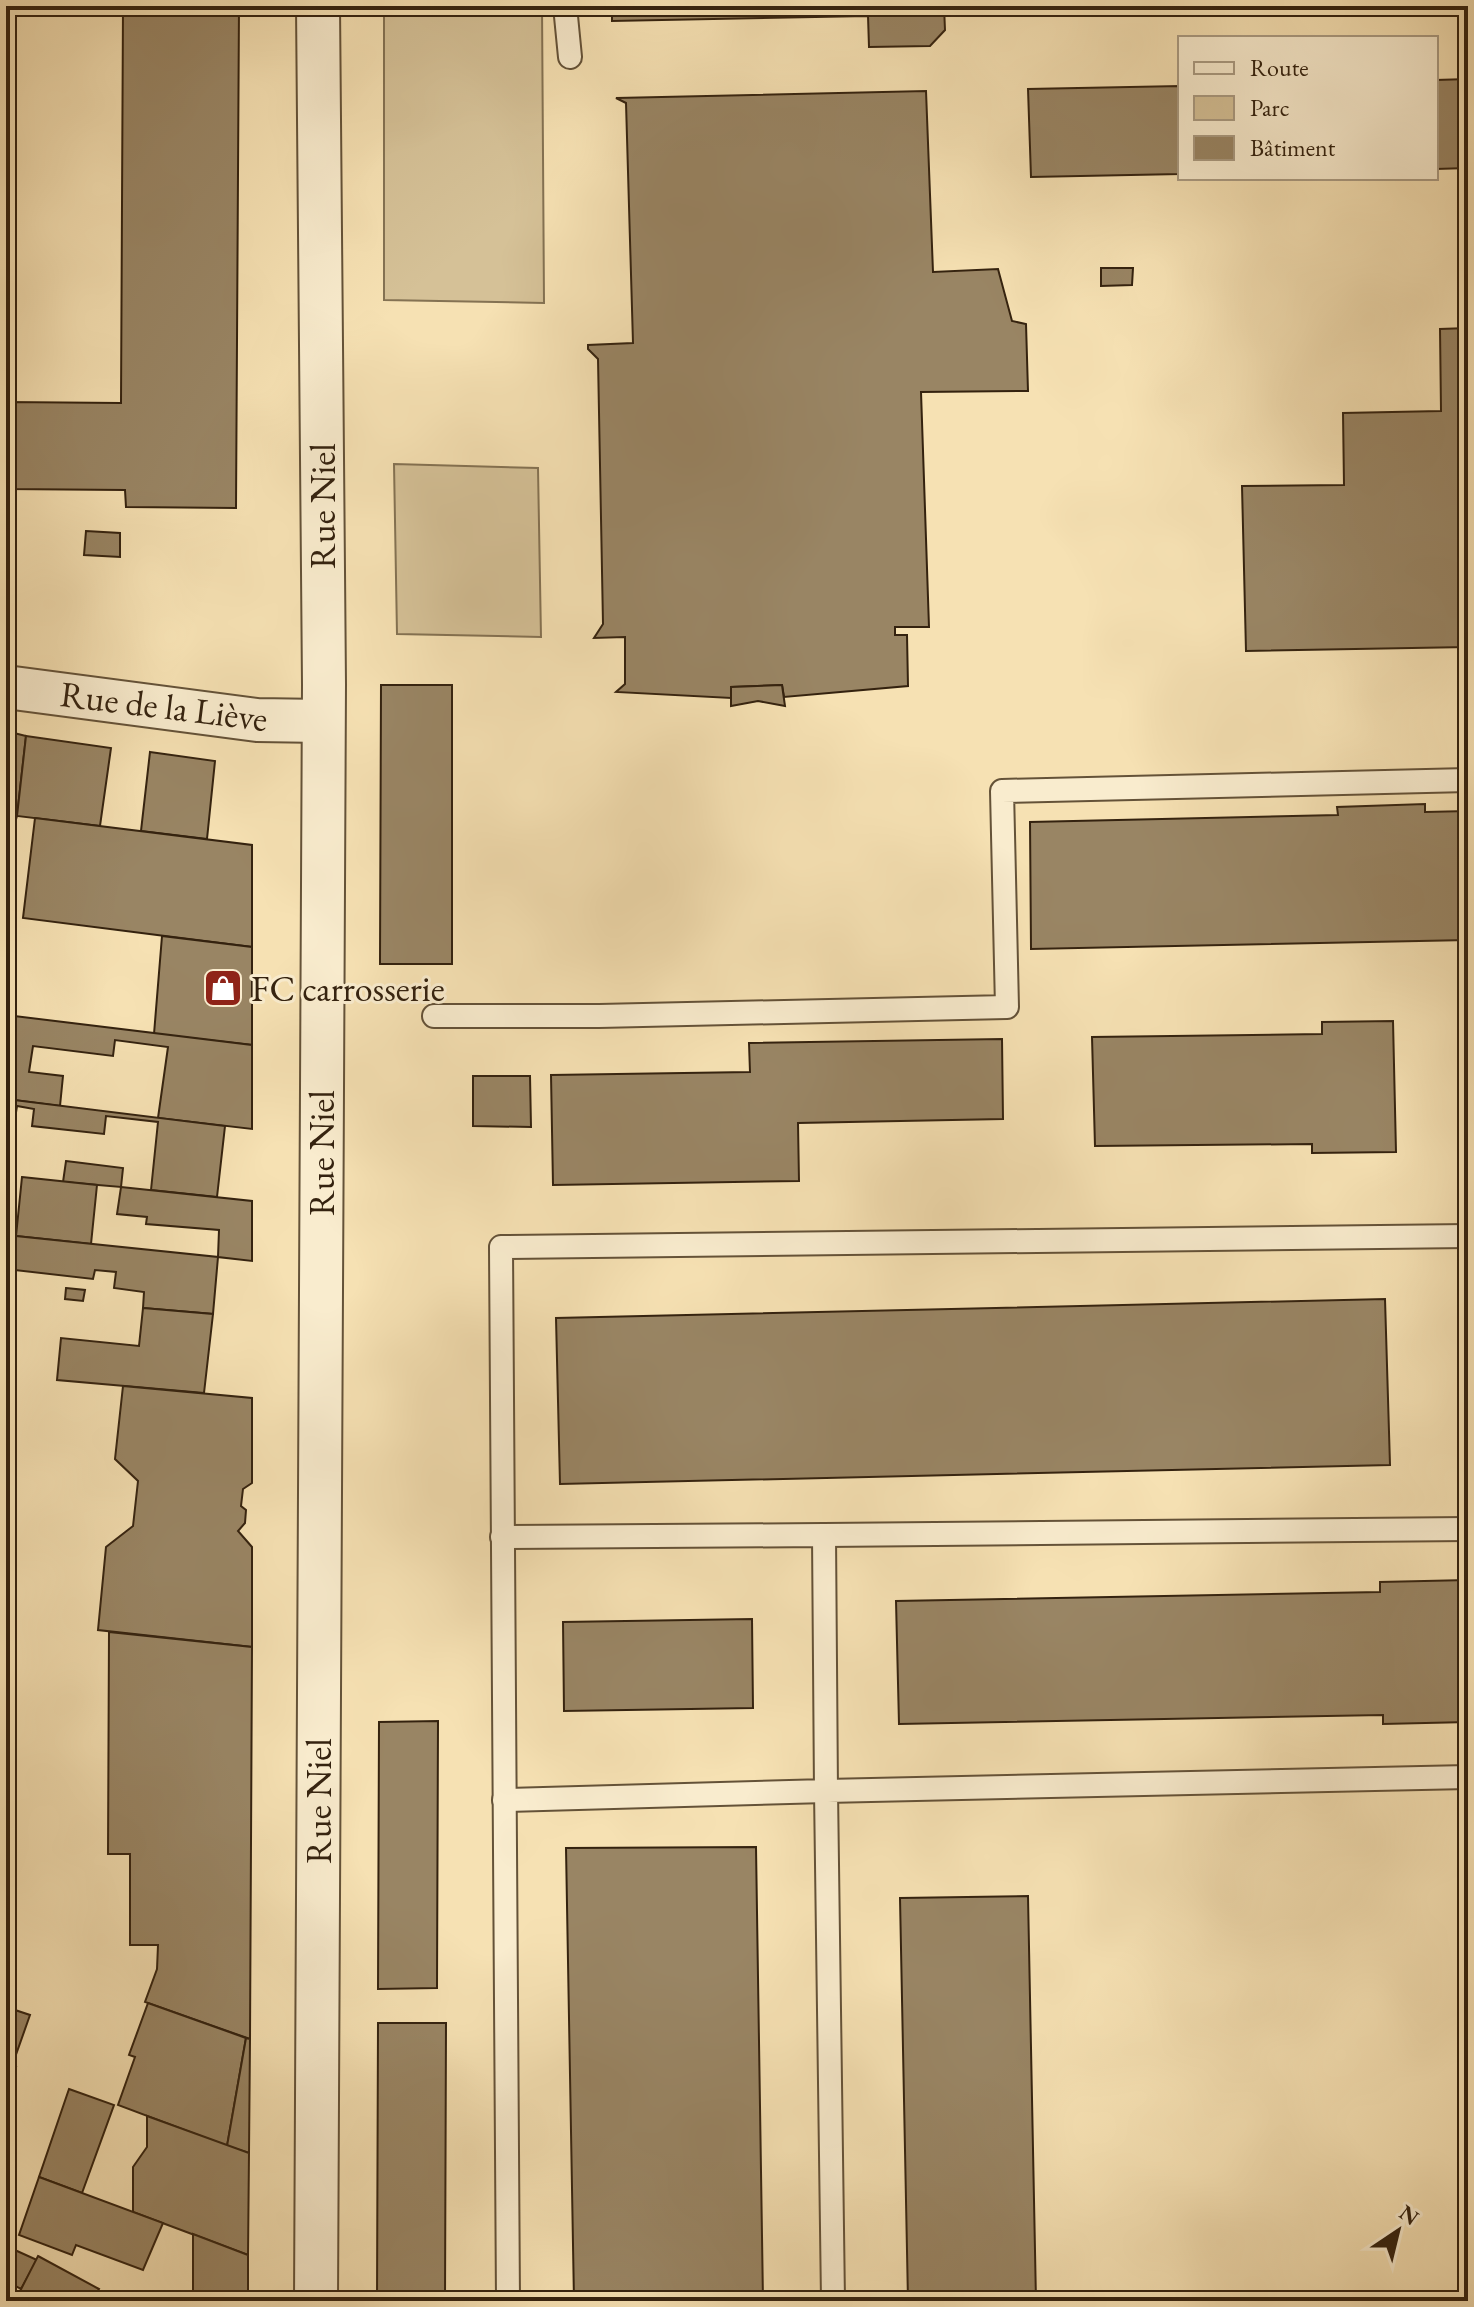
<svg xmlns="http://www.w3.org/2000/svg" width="1474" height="2307" font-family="'EB Garamond',serif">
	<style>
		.green { fill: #d5c197; stroke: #847253; stroke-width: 2 }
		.building { fill: #998564; stroke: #34220f; stroke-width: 2 }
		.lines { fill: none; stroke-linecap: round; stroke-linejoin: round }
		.service-casing { stroke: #645238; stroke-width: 26 }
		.minor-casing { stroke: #645238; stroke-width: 46 }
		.service { stroke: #f9ecce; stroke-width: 22 }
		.minor { stroke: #f9ecce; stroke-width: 42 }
		.labels { text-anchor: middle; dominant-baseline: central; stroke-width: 6; stroke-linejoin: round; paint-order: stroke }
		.street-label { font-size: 36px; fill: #34220f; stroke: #f9ecce }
		.poi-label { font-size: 36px; fill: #34220f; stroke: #f9ecce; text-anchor: start }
	</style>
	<rect width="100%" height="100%" fill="#f6e1b3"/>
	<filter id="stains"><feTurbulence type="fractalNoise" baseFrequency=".0025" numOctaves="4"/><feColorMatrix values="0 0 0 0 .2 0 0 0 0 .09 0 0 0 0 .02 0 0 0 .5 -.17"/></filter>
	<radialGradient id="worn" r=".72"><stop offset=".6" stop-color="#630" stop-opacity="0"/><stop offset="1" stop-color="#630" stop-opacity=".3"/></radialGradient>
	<g class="green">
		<polygon points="384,6 542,6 544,303 384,300"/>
		<polygon points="394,464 538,468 541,637 397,634"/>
	</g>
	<g class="building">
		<polygon points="123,6 239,6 236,508 126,507 125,490 6,489 6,402 121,403"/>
		<polygon points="612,6 944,6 945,30 930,46 869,47 868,16 612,21"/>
		<polygon points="1468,79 1468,168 1436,169 1436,80"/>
		<polygon points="1180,86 1180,174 1031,177 1028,89"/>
		<polygon points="926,91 933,272 998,269 1012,321 1026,324 1028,391 921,392 929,627 895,627 895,635 907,635 908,686 784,697 782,685 731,687 731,698 616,692 625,684 625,637 594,638 603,624 598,359 588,349 588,345 633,343 626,103 616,98"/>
		<polygon points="1101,268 1133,268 1132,285 1101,286"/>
		<polygon points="1468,328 1468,647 1246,651 1242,486 1344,485 1343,413 1441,411 1440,329"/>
		<polygon points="86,531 120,533 120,557 84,555"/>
		<polygon points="381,685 452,685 452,964 380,964"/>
		<polygon points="782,685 785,706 758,701 731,706 731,687"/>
		<polygon points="6,731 26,736 17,816 10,838 6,838"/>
		<polygon points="26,736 111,748 100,826 17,816"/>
		<polygon points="150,752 215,761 207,839 141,831"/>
		<polygon points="1425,804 1425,812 1468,811 1468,940 1031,949 1030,822 1338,815 1337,807"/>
		<polygon points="35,818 252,845 252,947 23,918"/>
		<polygon points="162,936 252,947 252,1045 154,1034"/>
		<polygon points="6,1015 252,1045 252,1129 158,1118 168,1047 115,1040 113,1056 33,1046 29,1072 63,1076 60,1106 6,1099"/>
		<polygon points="1393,1021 1396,1152 1312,1153 1312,1144 1095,1146 1092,1037 1322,1034 1322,1022"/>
		<polygon points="1002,1039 1003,1119 798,1123 799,1181 553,1185 551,1075 750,1072 749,1043"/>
		<polygon points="473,1076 530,1076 531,1127 473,1126"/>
		<polygon points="6,1099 225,1126 217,1197 151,1190 158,1122 106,1116 104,1134 32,1126 34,1109 17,1106 6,1176"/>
		<polygon points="66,1161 123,1168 121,1187 63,1182"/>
		<polygon points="22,1177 97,1185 91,1244 16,1236"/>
		<polygon points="121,1187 252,1201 252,1261 218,1257 219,1230 146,1224 147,1217 117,1214"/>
		<polygon points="6,1235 218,1257 213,1314 143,1308 144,1292 114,1288 116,1272 95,1270 93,1279 6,1269"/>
		<polygon points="66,1288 85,1290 83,1301 65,1299"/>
		<polygon points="1385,1299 1390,1465 560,1484 556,1318"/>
		<polygon points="143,1308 213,1314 204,1393 57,1380 61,1338 139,1346"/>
		<polygon points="123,1386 252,1398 252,1483 243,1489 241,1506 246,1510 245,1523 238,1531 252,1547 252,1647 98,1630 106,1547 133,1526 138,1481 115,1459"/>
		<polygon points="1468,1580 1468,1722 1383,1724 1383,1715 899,1724 896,1601 1380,1592 1380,1582"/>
		<polygon points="752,1619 753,1708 564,1711 563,1622"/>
		<polygon points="109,1632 252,1647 250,2039 145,2002 157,1969 158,1945 130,1945 130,1854 108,1854"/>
		<polygon points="438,1721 437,1988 378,1989 379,1722"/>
		<polygon points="756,1847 763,2301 574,2301 566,1848"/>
		<polygon points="1028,1896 1036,2301 908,2301 900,1898"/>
		<polygon points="148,2003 246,2038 227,2146 118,2105 135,2057 129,2055"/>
		<polygon points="6,2007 30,2015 12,2066 16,2067 6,2097"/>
		<polygon points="378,2023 446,2023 445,2301 377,2301"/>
		<polygon points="246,2038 250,2039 249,2153 227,2146"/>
		<polygon points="69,2089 114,2105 82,2193 39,2177"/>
		<polygon points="147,2116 249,2153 248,2255 133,2212 133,2167 147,2147"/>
		<polygon points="39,2177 163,2223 143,2270 76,2245 72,2255 19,2235"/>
		<polygon points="193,2234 248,2255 248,2301 193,2301"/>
		<polygon points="6,2246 37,2260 21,2289 6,2281"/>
		<polygon points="38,2256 99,2289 92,2301 15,2301"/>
	</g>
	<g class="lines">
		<g class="service-casing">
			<g id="service">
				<polyline points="565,6 570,57"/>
				<polyline points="434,1016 599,1016 1007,1007 1002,791 1468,780"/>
				<polyline points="824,1535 1468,1529"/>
				<polyline points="502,1537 824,1535 826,1791 504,1800"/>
				<polyline points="508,2301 501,1247 1468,1236"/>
				<polyline points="833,2301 826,1791 1468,1777"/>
			</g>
		</g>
		<g class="minor-casing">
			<g id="minor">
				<polyline points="6,687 257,720 323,721"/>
				<polyline points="316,2301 324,684 318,6"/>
			</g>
		</g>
		<use href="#service" class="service"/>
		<use href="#minor" class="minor"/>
	</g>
	<defs>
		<g id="shop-square" transform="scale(2)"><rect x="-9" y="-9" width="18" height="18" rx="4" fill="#8f2418" stroke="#f9ecce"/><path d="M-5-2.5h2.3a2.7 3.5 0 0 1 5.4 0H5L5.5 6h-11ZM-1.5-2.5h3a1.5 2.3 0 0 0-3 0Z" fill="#fff"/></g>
	</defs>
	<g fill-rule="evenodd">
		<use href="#shop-square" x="223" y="988"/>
	</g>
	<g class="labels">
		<g class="street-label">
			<text transform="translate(322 506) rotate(-90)">Rue Niel</text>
			<text transform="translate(164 706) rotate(7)">Rue de la Liève</text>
			<text transform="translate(321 1153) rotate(-90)">Rue Niel</text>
			<text transform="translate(318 1801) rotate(-90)">Rue Niel</text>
		</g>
		<g class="poi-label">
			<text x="251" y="988">FC carrosserie</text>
		</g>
	</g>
	<rect width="1474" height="2307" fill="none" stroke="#f6e1b3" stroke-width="32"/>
	<rect x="8" y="8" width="1458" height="2291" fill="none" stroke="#34220f" stroke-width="4"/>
	<rect x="16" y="16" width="1442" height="2275" fill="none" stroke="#34220f" stroke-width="2"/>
	<rect x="1178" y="36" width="260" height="144" fill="#f9ecce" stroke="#aa9b82" stroke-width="2"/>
	<rect x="1194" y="62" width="40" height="12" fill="#f9ecce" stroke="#aa9b82" stroke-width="2"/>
	<text x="1250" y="76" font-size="24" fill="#34220f">Route</text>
	<rect x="1194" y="96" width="40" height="24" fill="#d5c197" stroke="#aa9b82" stroke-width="2"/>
	<text x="1250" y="116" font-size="24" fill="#34220f">Parc</text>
	<rect x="1194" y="136" width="40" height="24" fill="#998564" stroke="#aa9b82" stroke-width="2"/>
	<text x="1250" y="156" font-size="24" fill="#34220f">Bâtiment</text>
	<g transform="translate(1398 2231) rotate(35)" stroke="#f9ecce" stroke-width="6" paint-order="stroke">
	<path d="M0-6L14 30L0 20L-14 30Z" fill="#34220f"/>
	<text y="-12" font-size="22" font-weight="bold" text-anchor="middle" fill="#34220f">N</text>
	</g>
	<rect width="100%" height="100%" filter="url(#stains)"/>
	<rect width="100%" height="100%" fill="url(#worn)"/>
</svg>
